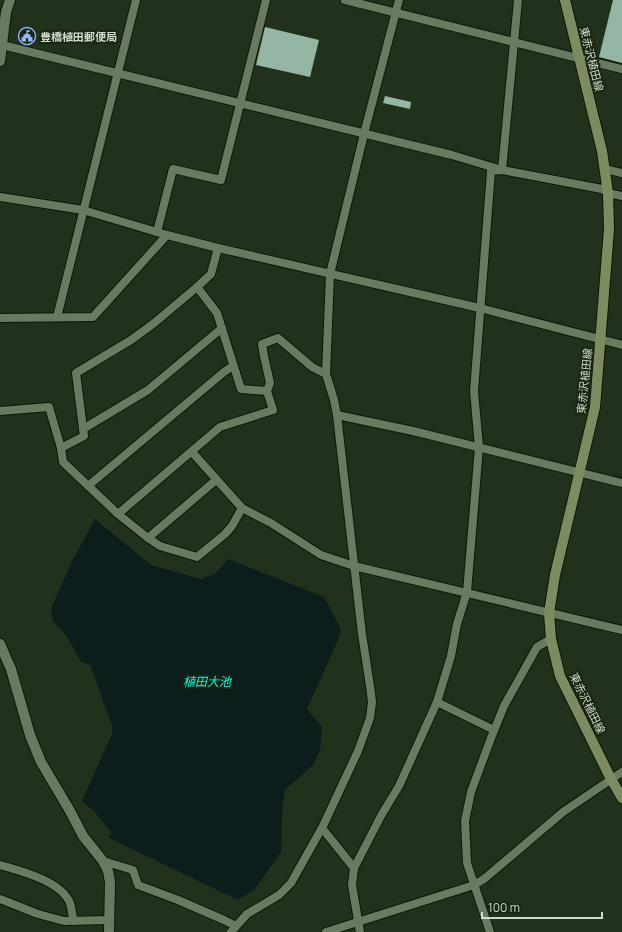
<svg xmlns="http://www.w3.org/2000/svg" width="622" height="932" font-family="Manrope,'Noto Sans JP',sans-serif">
	<style>
		.water { fill: #0c1e1c }
		.building { fill: #96b6a5 }
		.lines { fill: none; stroke-linecap: round; stroke-linejoin: round }
		.minor-casing { stroke: #0b1905; stroke-width: 10 }
		.tertiary-casing { stroke: #0b1905; stroke-width: 12 }
		.secondary-casing { stroke: #0b1905; stroke-width: 12 }
		.minor { stroke: #697a61; stroke-width: 8 }
		.tertiary { stroke: #697a61; stroke-width: 10 }
		.secondary { stroke: #7e8b60; stroke-width: 10 }
		.labels { text-anchor: middle; dominant-baseline: central; stroke-width: 4; stroke-linejoin: round; paint-order: stroke }
		.poi-label { font-size: 11px; font-weight: bold; fill: #d1dacd; stroke: #192712; text-anchor: start }
		.street-label { font-size: 11px; fill: #d1dacd; stroke: #192712 }
		.water-label { font-size: 12px; font-style: italic; fill: #16f6e7; stroke: #192712 }
	</style>
	<rect width="100%" height="100%" fill="#22311b"/>
	<polygon class="water" points="95,519 151,565 201,579 216,573 228,559 324,597 341,629 338,640 307,709 322,727 320,750 313,765 285,790 282,813 281,852 255,889 238,900 109,838 111,832 94,811 82,801 112,734 112,725 90,665 81,662 66,635 53,621 51,609 71,563"/>
	<g class="building">
		<polygon points="613,0 622,0 622,63 599,57"/>
		<polygon points="265,27 319,40 310,77 256,65"/>
		<polygon points="385,96 411,102 410,109 383,103"/>
	</g>
	<g class="lines">
		<g class="minor-casing">
			<g id="minor">
				<polyline points="345,0 622,69"/>
				<polyline points="2,45 452,155 502,170 602,189 608,193 622,196"/>
				<polyline points="605,169 622,173"/>
				<polyline points="502,170 518,0"/>
				<polyline points="0,197 83,210 167,235 218,248 484,309 622,345"/>
				<polyline points="157,232 173,169 221,180 266,0"/>
				<polyline points="197,287 217,313 241,389 267,391"/>
				<polyline points="57,317 136,0"/>
				<polyline points="0,318 93,317 167,235"/>
				<polyline points="0,411 49,407 61,448 63,462 118,514 148,538 160,546 197,557 225,534 232,526 242,508"/>
				<polyline points="337,415 413,431 622,483"/>
				<polyline points="83,429 148,390 222,328"/>
				<polyline points="61,448 84,436 76,373 131,340 153,324 197,287 211,274 218,248"/>
				<polyline points="192,452 242,508 271,523 321,555 354,566 622,630"/>
				<polyline points="88,486 224,372 233,366"/>
				<polyline points="118,514 220,427 273,410 267,391 270,383 264,356 262,344 278,338 312,367 326,374"/>
				<polyline points="148,538 216,480"/>
				<polyline points="437,702 494,730"/>
				<polyline points="322,828 354,868"/>
				<polyline points="103,861 133,870 138,885 178,900 224,920 236,926"/>
				<path d="M0,865C21,871 61,881 70,903C72,909 72,916 74,921"/>
				<polyline points="0,899 38,914 64,921 109,920"/>
				<polyline points="231,932 247,914 279,895 291,883 323,826 358,751 370,718 372,702 370,686 362,634 337,415 334,400 326,374 330,274 364,134 399,0"/>
				<polyline points="326,932 474,885 484,879 563,812 622,772"/>
				<polyline points="360,932 352,885 354,868 382,814 399,786 437,702 451,656 457,624 467,592 479,447 474,391 491,171 502,170"/>
				<polyline points="490,932 467,863 465,821 471,792 491,738 504,706 537,647 551,639"/>
			</g>
		</g>
		<g class="tertiary-casing">
			<g id="tertiary">
				<polyline points="0,61 6,12 10,0"/>
				<polyline points="0,644 11,669 30,735 41,762 70,811 83,836 103,861 108,871 110,882 109,932"/>
			</g>
		</g>
		<g class="secondary-casing">
			<polyline id="secondary" points="565,0 602,151 608,193 609,229 595,407 555,575 549,613 551,639 560,676 611,779 622,798"/>
		</g>
		<use href="#minor" class="minor"/>
		<use href="#tertiary" class="tertiary"/>
		<use href="#secondary" class="secondary"/>
	</g>
	<defs>
		<g id="civic-ring" transform="scale(0.9)"><circle r="9.5" fill="#192712" stroke="#94b7fd" stroke-width="1.5"/><path d="M-.6-6.5H3V-4.5H.6V-3L4-1V1h2V6H-6V1h2V-1L-.6-3ZM-1.2 2.5V6h2.4V2.5Z" fill="#94b7fd"/></g>
	</defs>
	<g fill-rule="evenodd">
		<use href="#civic-ring" x="27" y="36"/>
	</g>
	<g class="labels">
		<g class="poi-label">
			<text x="40" y="36">豊橋植田郵便局</text>
		</g>
		<g class="street-label">
			<text transform="translate(592 59) rotate(76)">東赤沢植田線</text>
			<text transform="translate(584 381) rotate(-84)">東赤沢植田線</text>
			<text transform="translate(588 703) rotate(64)">東赤沢植田線</text>
		</g>
		<g class="water-label">
			<text x="207" y="681">植田大池</text>
		</g>
	</g>
	<path d="M482 912v6h120v-6" fill="none" stroke="#d1dacd" stroke-width="2"/>
	<text x="488" y="912" font-size="12" fill="#d1dacd" stroke="#192712" stroke-width="3" paint-order="stroke">100 m</text>
</svg>
